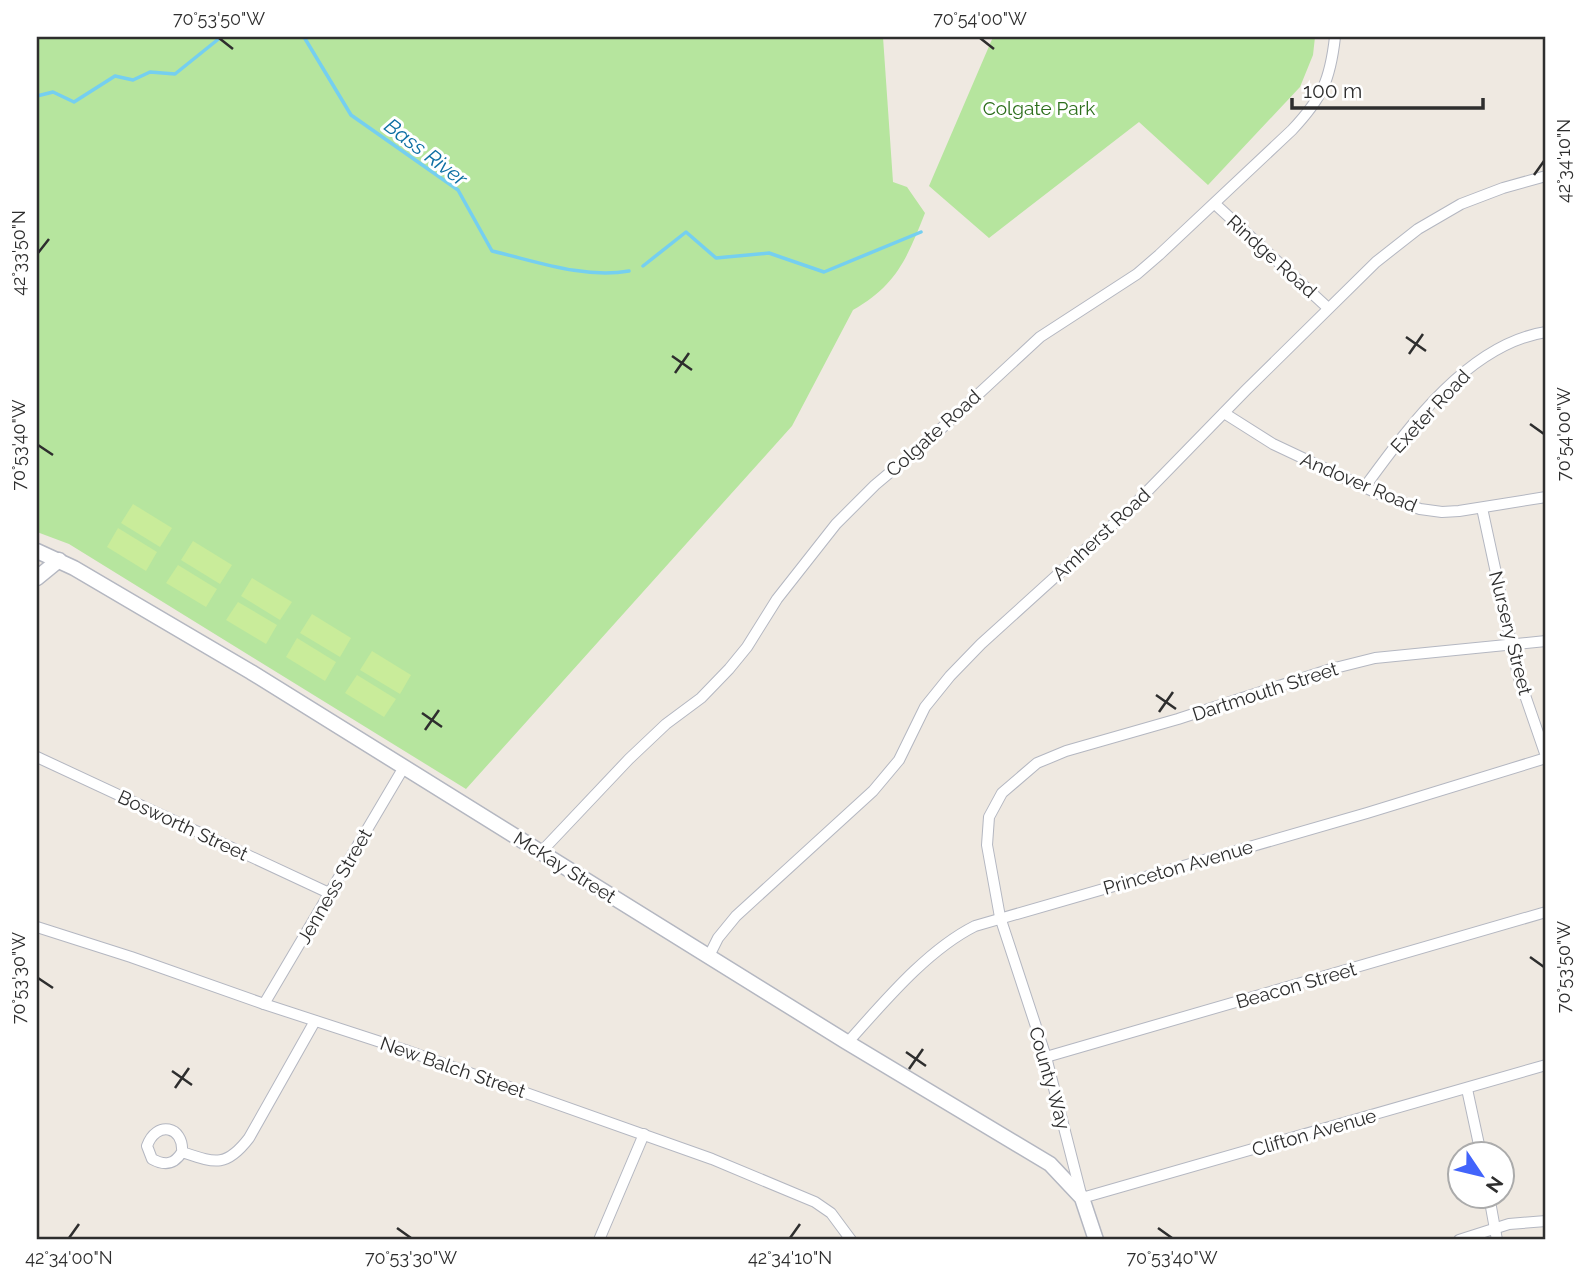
<svg xmlns="http://www.w3.org/2000/svg" width="1583" height="1277" font-family="Raleway,sans-serif">
	<style>
		.green { fill: #b6e59e }
		.pitch { fill: #c9ec9a }
		.lines { fill: none; stroke-linecap: round; stroke-linejoin: round }
		.stream { stroke: #75cff0; stroke-width: 3.5 }
		.street-casing { stroke: #b4b7c1; stroke-width: 12 }
		.secondary-casing { stroke: #b4b7c1; stroke-width: 17 }
		.street { stroke: #fff; stroke-width: 10 }
		.secondary { stroke: #fff; stroke-width: 14 }
		.ticks { fill: none; stroke: #2e2e2e; stroke-width: 2.5 }
		.labels { text-anchor: middle; dominant-baseline: central; stroke-width: 6; stroke-linejoin: round; paint-order: stroke }
		.park-label { font-size: 19px; fill: #2c6e1b; stroke: #fff }
		.street-label { font-size: 19px; fill: #2e2e2e; stroke: #fff }
		.water-label { font-size: 21px; font-style: italic; fill: #0d6fa3; stroke: #fff }
		.neatline { fill: none; stroke: #2e2e2e; stroke-width: 2.5 }
		.ticks-label { font-size: 18px; text-anchor: middle; fill: #2e2e2e }
	</style>
	<rect width="100%" height="100%" fill="#efe9e1"/>
	<g class="green">
		<path d="M37,37H883L893,182L907,187L925,213C907,258 897,285 853,310L792,426L466,789L69,544L37,532Z"/>
		<polygon points="993,37 1315,37 1313,55 1300,87 1208,185 1139,122 989,238 929,186"/>
	</g>
	<g class="pitch">
		<polygon points="133,504 172,528 160,547 121,523"/>
		<polygon points="118,528 157,552 146,571 107,547"/>
		<polygon points="193,541 232,565 220,584 181,560"/>
		<polygon points="178,565 217,589 206,607 166,583"/>
		<polygon points="252,578 292,602 280,620 241,596"/>
		<polygon points="238,602 277,625 266,644 226,620"/>
		<polygon points="312,614 351,638 340,657 300,633"/>
		<polygon points="297,638 336,662 325,681 286,657"/>
		<polygon points="372,651 411,675 400,694 360,670"/>
		<polygon points="357,675 396,699 384,717 345,693"/>
	</g>
	<g class="lines">
		<g class="stream">
			<path d="M304,37L351,115L458,190L492,251C535,261 584,279 629,271"/>
			<polyline points="37,96 53,92 74,102 115,76 133,80 150,72 175,74 221,37"/>
			<polyline points="643,266 686,232 716,258 769,253 824,272 921,232"/>
		</g>
		<g class="street-casing">
			<g id="street">
				<polyline points="1215,204 1328,308"/>
				<polyline points="1224,413 1273,444 1379,494 1420,509 1442,512 1459,511 1546,497"/>
				<path d="M1364,488C1408,428 1468,344 1546,332"/>
				<polyline points="1482,508 1518,675 1546,756"/>
				<polyline points="1546,641 1375,658 1331,669 1178,719 1066,751 1037,763 1002,793 989,817 987,845 1000,917 1046,1057 1082,1198 1546,1065"/>
				<polyline points="37,757 329,893"/>
				<path d="M541,852L629,759L666,724L701,698L729,669L747,647L777,599L836,524L875,485L931,438L1040,337L1137,274L1159,255L1292,130C1322,98 1330,81 1335,37"/>
				<polyline points="37,927 131,957 264,1004 405,1050 712,1159 815,1202 831,1213 851,1240"/>
				<polyline points="709,956 718,938 736,916 873,791 899,760 925,707 950,676 981,644 1130,509 1246,390 1376,262 1418,229 1461,204 1503,188 1546,176"/>
				<polyline points="264,1004 404,767"/>
				<path d="M848,1042C884,1002 927,950 975,926L1367,813L1546,758"/>
				<polyline points="1046,1057 1546,912"/>
				<polyline points="1467,1089 1481,1154"/>
				<path d="M182,1152C174,1165 165,1166 152,1159L147,1146C156,1120 184,1126 182,1152C215,1163 226,1168 249,1138L315,1021"/>
				<polyline points="1489,1196 1497,1240"/>
				<polyline points="599,1240 644,1134"/>
				<polyline points="1459,1240 1509,1224 1546,1221"/>
			</g>
		</g>
		<g class="secondary-casing">
			<g id="secondary">
				<polyline points="37,551 74,568 251,672 845,1041 1050,1164 1082,1198 1096,1240"/>
				<polyline points="37,578 59,560"/>
			</g>
		</g>
		<use href="#street" class="street"/>
		<use href="#secondary" class="secondary"/>
	</g>
	<path class="ticks" d="M219,38L233,49M980,38L994,49M1534,175L1544,161M38,253L49,239M1406,337L1426,351M1409,354L1423,334M672,356L692,370M675,373L689,353M1530,424L1544,434M38,445L53,455M1156,695L1176,709M1159,712L1173,692M422,713L442,727M425,730L439,710M1530,957L1544,967M38,978L53,988M906,1052L926,1066M909,1069L923,1049M172,1071L192,1085M175,1088L189,1068M397,1228L411,1238M1158,1228L1172,1238M69,1238L79,1224M790,1238L800,1224"/>
	<g class="labels">
		<g class="park-label">
			<text x="1039" y="108">Colgate Park</text>
		</g>
		<g class="street-label">
			<text transform="translate(1272 256) rotate(42)">Rindge Road</text>
			<text transform="translate(1430 411) rotate(-47)">Exeter Road</text>
			<text transform="translate(933 433) rotate(-42)">Colgate Road</text>
			<text transform="translate(1359 482) rotate(23)">Andover Road</text>
			<text transform="translate(1101 534) rotate(-43)">Amherst Road</text>
			<text transform="translate(1511 633) rotate(76)">Nursery Street</text>
			<text transform="translate(1265 691) rotate(-18)">Dartmouth Street</text>
			<text transform="translate(183 825) rotate(25)">Bosworth Street</text>
			<text transform="translate(565 867) rotate(32)">McKay Street</text>
			<text transform="translate(1178 867) rotate(-16)">Princeton Avenue</text>
			<text transform="translate(334 886) rotate(-60)">Jenness Street</text>
			<text transform="translate(1296 985) rotate(-16)">Beacon Street</text>
			<text transform="translate(453 1067) rotate(19)">New Balch Street</text>
			<text transform="translate(1050 1078) rotate(74)">County Way</text>
			<text transform="translate(1314 1132) rotate(-16)">Clifton Avenue</text>
		</g>
		<g class="water-label">
			<text transform="translate(426 152) rotate(37)">Bass River</text>
		</g>
	</g>
	<rect width="1583" height="1277" fill="none" stroke="#ffffff" stroke-width="77"/>
	<g transform="translate(1481 1175) rotate(125)"><circle r="33" fill="#ffffff" stroke="#ababab" stroke-width="2"/>
	<path d="M0-5L12 26L0 18L-12 26Z" fill="#4264fb"/>
	<text y="-10" font-size="19" font-weight="bold" text-anchor="middle" fill="#2e2e2e">N</text>
	</g>
	<path d="M1292 98v10h191v-10" fill="none" stroke="#2e2e2e" stroke-width="3.5"/>
	<text x="1303" y="98" font-size="21" fill="#2e2e2e" stroke="#ffffff" stroke-width="5" paint-order="stroke">100 m</text>
	<rect x="38" y="38" width="1506" height="1200" class="neatline"/>
	<g class="ticks-label">
		<text x="219" y="25">70°53'50"W</text>
		<text x="980" y="25">70°54'00"W</text>
		<text transform="translate(1564 161) rotate(-90)" y="6">42°34'10"N</text>
		<text transform="translate(19 253) rotate(-90)" y="6">42°33'50"N</text>
		<text transform="translate(1564 434) rotate(-90)" y="6">70°54'00"W</text>
		<text transform="translate(19 445) rotate(-90)" y="6">70°53'40"W</text>
		<text transform="translate(1564 967) rotate(-90)" y="6">70°53'50"W</text>
		<text transform="translate(19 978) rotate(-90)" y="6">70°53'30"W</text>
		<text x="69" y="1264">42°34'00"N</text>
		<text x="411" y="1264">70°53'30"W</text>
		<text x="790" y="1264">42°34'10"N</text>
		<text x="1172" y="1264">70°53'40"W</text>
	</g>
</svg>
